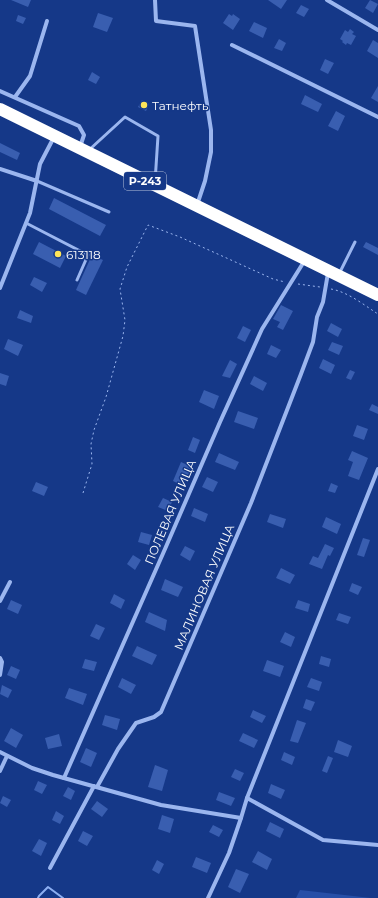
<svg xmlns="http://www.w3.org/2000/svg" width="378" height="898" font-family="Montserrat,sans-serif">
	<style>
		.green { fill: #274fa7 }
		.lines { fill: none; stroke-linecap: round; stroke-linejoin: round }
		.stream { stroke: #8daff2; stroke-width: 2 }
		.building { fill: #395eb0 }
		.path { stroke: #9bb6ef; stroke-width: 1; stroke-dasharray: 2 3; stroke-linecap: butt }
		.lane { stroke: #9bb6ef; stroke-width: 3 }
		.street { stroke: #9bb6ef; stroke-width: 4 }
		.highway { stroke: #fff; stroke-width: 12 }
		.poi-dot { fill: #ffe559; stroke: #153888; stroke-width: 1.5 }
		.labels { text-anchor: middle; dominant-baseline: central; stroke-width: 3; stroke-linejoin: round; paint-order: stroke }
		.shield { fill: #153888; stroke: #b9c3db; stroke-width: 1 }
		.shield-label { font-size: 11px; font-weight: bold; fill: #fff }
		.poi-label { font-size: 12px; fill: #fff; stroke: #153888; text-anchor: start }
		.street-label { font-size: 12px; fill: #fff; stroke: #153888 }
	</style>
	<rect width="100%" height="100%" fill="#153888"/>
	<polygon class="green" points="300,890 371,898 296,898"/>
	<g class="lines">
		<polyline class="stream" points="38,898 39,896 48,887 63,898"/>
	</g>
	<g class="building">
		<polygon points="11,0 31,0 28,7"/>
		<polygon points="268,0 287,0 281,9"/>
		<polygon points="370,0 378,4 373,13 365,8"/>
		<polygon points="301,5 309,9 304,17 296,13"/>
		<polygon points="98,13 113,18 107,32 93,27"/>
		<polygon points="229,14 232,16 233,14 240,19 233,30 223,23"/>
		<polygon points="18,15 26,18 23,24 16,21"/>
		<polygon points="254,22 267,28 263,38 249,31"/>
		<polygon points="350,29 354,32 352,34 356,36 351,45 347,43 346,45 342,42 343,41 340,39 345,30 348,32"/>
		<polygon points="279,39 286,43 282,51 274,48"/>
		<polygon points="373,40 378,43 378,58 367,51"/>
		<polygon points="325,59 334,63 328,74 320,70"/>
		<polygon points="92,72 100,77 96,84 88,80"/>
		<polygon points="378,86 378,102 371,98"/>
		<polygon points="305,95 322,104 318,112 301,104"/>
		<polygon points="142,100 149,104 146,111 138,107"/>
		<polygon points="336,111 345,116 338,131 328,126"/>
		<polygon points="0,143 20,153 17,160 0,152"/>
		<polygon points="54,198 106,225 100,236 49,209"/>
		<polygon points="39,242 66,256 60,268 33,254"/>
		<polygon points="366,242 378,248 378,255 363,247"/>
		<polygon points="92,255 103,260 86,295 76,290"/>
		<polygon points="34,277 47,283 42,292 30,285"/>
		<polygon points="281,305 293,311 283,330 277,327 280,322 273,319"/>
		<polygon points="20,310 33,316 31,323 17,318"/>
		<polygon points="331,323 342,329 338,337 327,331"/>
		<polygon points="243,326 251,330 245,342 237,338"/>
		<polygon points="8,339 23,345 18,356 4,349"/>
		<polygon points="332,342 343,346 339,355 328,350"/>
		<polygon points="271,345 281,350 276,358 267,354"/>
		<polygon points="323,359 335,365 331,374 319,368"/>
		<polygon points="230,360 237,364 230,378 222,376"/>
		<polygon points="350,370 355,372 351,380 346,378"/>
		<polygon points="0,373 9,376 6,386 0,384"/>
		<polygon points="254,376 267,383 263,391 250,384"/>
		<polygon points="204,390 219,396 214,409 199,402"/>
		<polygon points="372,404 378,407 378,414 369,410"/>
		<polygon points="238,411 258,418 254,429 234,422"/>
		<polygon points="357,425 368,429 364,440 353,436"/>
		<polygon points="193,437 200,440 195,453 188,450"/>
		<polygon points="352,451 368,458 359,480 348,476 353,462 348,460"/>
		<polygon points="219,453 239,462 235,470 215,462"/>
		<polygon points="181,462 192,467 183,486 173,481"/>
		<polygon points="207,477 218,482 213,492 202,487"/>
		<polygon points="36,482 48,487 44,496 32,491"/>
		<polygon points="331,483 338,486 335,493 328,491"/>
		<polygon points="163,498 172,502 168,511 158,507"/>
		<polygon points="194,508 208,514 205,522 191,516"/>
		<polygon points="270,514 286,519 283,528 267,522"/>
		<polygon points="326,517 341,524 337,534 322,527"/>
		<polygon points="141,532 152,535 149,545 138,542"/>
		<polygon points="363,538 370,540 364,557 357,555"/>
		<polygon points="325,544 334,548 330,556 328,555 322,569 309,564 313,556 318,558"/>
		<polygon points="185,546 195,551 190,561 180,555"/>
		<polygon points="133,555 141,560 135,570 127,564"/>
		<polygon points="281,568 295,575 290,584 276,578"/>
		<polygon points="165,579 183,587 178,597 161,590"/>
		<polygon points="352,583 362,587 358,595 349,591"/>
		<polygon points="114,594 125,600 121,609 110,603"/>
		<polygon points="11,600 22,605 18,614 7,609"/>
		<polygon points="298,600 310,604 308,612 295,608"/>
		<polygon points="149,612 167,620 165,631 145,622"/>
		<polygon points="339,613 351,617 348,624 336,620"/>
		<polygon points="96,624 105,628 99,640 90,636"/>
		<polygon points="285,632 295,637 291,647 280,642"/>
		<polygon points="137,646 157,655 152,665 132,656"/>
		<polygon points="321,656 331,659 329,667 319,664"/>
		<polygon points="85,659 97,662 94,671 82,668"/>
		<polygon points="267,660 284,666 280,677 263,671"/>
		<polygon points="11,666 20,670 16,679 7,675"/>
		<polygon points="122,678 136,685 131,694 118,687"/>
		<polygon points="311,678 322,682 319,691 307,687"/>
		<polygon points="2,685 12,690 8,698 0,694"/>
		<polygon points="69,688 87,694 83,705 65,698"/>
		<polygon points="306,699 315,702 311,711 303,708"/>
		<polygon points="253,710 266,716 262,723 250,717"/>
		<polygon points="105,715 120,719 117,730 102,725"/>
		<polygon points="297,720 306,723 298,743 290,741"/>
		<polygon points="11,728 23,735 16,748 4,741"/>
		<polygon points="243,733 258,740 254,748 239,741"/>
		<polygon points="59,734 62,746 48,749 45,738"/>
		<polygon points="338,740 352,746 348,757 334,752"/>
		<polygon points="86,748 97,753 91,767 80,762"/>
		<polygon points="284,752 295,757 292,765 281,760"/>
		<polygon points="328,756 333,758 327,773 322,771"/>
		<polygon points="155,765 168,770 162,791 148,787"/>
		<polygon points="235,769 244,773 240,781 231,777"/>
		<polygon points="38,781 47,785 42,794 34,790"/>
		<polygon points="271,784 285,790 281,799 268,793"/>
		<polygon points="68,787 75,791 71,800 63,796"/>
		<polygon points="219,792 235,798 231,806 216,800"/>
		<polygon points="3,796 11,800 7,807 0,803"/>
		<polygon points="97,801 108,809 102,817 91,809"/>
		<polygon points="56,811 64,816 60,824 52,820"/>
		<polygon points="162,815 174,819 170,833 158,829"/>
		<polygon points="270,822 284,829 280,838 266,831"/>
		<polygon points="213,825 223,830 219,837 209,832"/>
		<polygon points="83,831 93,836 87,846 78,841"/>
		<polygon points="39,839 47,843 41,856 32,851"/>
		<polygon points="258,851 272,859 267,870 252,862"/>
		<polygon points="196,857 211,863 207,873 192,867"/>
		<polygon points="157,860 164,864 159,874 152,870"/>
		<polygon points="236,869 249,874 240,893 228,887"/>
	</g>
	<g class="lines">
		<g class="path">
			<polyline points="298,284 320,287"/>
			<path d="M331,289C348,292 364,305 378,314"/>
			<polyline points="83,493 92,464 91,444 94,430 106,397 123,336 125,320 120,289 127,267 148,225 180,237 273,279 285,282"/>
		</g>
		<g class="lane">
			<polyline points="89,150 125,117 158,136 155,182"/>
			<polyline points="37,181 109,212"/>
			<polyline points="26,223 88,255 77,280"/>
			<polyline points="340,272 355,242"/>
		</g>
		<g class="street">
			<polyline points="155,0 156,21 195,26 211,130 211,152 205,181 197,205"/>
			<polyline points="327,0 378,30"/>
			<polyline points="232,45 378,117"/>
			<polyline points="0,91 79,126 84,135 80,147"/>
			<polyline points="15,97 30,76 47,21"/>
			<polyline points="0,169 37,181"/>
			<polyline points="0,288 30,213 40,164 54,137"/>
			<polyline points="0,601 10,582"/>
			<polyline points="0,658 2,662 0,675"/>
			<polyline points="0,752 32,768 53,775 161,805 241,818 247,798 378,469"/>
			<polyline points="0,771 7,756"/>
			<polyline points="64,778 165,549 220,422 262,329 305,260"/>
			<polyline points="97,787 118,749 136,723 154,717 161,712 251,503 301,374 313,342 317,317 323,302 328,273"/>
			<polyline points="247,798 323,840 378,845"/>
			<polyline points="50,868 94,786"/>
			<polyline points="208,898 229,853 241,818"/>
		</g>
		<polyline class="highway" points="0,109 378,295"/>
	</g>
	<g class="poi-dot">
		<circle cx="144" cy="105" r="4"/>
		<circle cx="58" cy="254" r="4"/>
	</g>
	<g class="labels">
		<rect class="shield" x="124" y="172" width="42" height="18" rx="3"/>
		<g class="shield-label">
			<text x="145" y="181">Р-243</text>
		</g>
		<g class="poi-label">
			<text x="152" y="105">Татнефть</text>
			<text x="66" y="254">613118</text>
		</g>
		<g class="street-label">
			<text transform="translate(170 512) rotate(-67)">ПОЛЕВАЯ УЛИЦА</text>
			<text transform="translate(204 587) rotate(-67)">МАЛИНОВАЯ УЛИЦА</text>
		</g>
	</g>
</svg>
